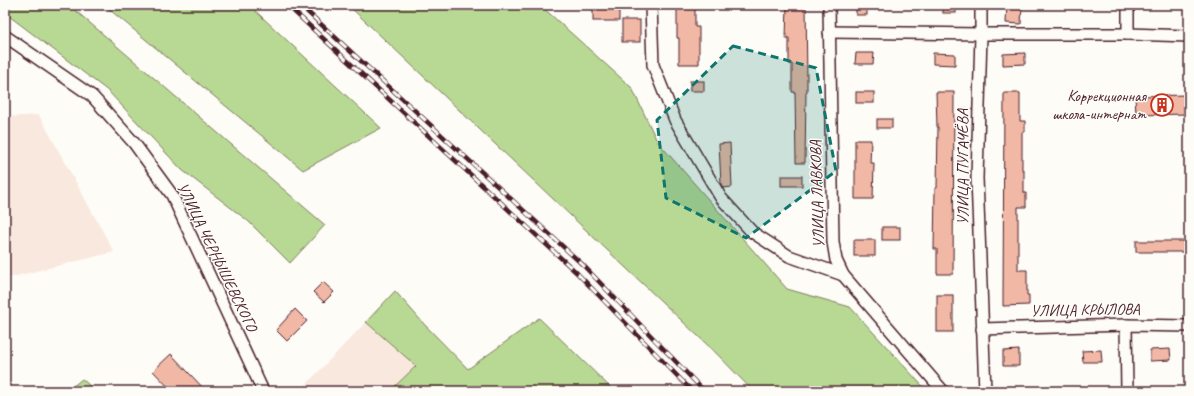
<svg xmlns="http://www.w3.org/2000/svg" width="1194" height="396" font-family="Caveat,sans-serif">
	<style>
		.built { fill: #f9e8de }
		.green { fill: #b8d993; stroke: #817c5f }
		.building { fill: #f0b8a5; stroke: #4a1f2b }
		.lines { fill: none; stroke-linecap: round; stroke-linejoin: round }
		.minor-casing { stroke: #4a1f2b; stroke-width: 14 }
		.minor { stroke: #fdfcf7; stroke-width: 11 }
		.rail-casing { stroke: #4a1f2b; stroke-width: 4.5 }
		.rail { stroke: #fdfcf7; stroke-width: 3; stroke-dasharray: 9; stroke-linecap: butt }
		.marked { fill: #0f766e; fill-opacity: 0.2; stroke: #0f766e; stroke-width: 3; stroke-dasharray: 8 5; stroke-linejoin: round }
		.labels { text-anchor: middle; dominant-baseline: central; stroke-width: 3; stroke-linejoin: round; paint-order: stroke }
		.poi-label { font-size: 16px; fill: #4a1f2b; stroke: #fdfcf7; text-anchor: end }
		.street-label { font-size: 16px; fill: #4a1f2b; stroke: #fdfcf7 }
	</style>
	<rect width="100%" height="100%" fill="#fdfcf7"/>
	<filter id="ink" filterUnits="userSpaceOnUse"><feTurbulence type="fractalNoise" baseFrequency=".025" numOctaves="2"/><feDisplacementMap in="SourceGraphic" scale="8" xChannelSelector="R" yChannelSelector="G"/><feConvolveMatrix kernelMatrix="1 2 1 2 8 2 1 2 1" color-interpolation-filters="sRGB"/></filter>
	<g filter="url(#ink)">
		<g class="built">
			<polygon points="39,115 114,252 8,278 5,275 5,117"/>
			<polygon points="366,322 417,366 390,391 300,391"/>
		</g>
		<g class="green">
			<polygon points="5,5 69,5 325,225 290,263 248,221 182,170 108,91 5,13"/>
			<polygon points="104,5 249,5 381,128 303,170"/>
			<polygon points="348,5 540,5 632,88 657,141 787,289 850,307 927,391 753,391 717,354"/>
			<polygon points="395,291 424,324 468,369 539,318 614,391 390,391 416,366 366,322"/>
			<polygon points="82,379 96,391 67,391"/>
		</g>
		<g class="building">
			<polygon points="677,5 695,5 695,27 699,27 699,64 679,64 679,38 677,38"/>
			<polygon points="787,5 806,5 807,80 807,92 806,92 805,163 796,163 795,92 792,92 792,64 789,64 789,38 786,38"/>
			<rect x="856" y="5" width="11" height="10"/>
			<rect x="943" y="5" width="13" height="8"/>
			<polygon points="1007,5 1022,5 1021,24 1006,23"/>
			<rect x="593" y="6" width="26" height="15"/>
			<rect x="622" y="20" width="18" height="22"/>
			<polygon points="856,53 874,53 873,64 855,64"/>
			<polygon points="933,53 955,54 955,65 933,64"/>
			<polygon points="1025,53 1025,64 1003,65 1003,54"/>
			<rect x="690" y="81" width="14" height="10"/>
			<rect x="856" y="92" width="18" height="11"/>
			<polygon points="936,92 954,92 953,274 937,274 937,249 934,249 935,188 937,188 938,127 937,127"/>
			<polygon points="1004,93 1020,93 1020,121 1025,121 1025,132 1022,132 1022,170 1024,170 1024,193 1026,193 1026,207 1018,207 1018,270 1027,270 1027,295 1029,295 1029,305 1003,306"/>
			<polygon points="1189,95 1189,114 1136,115 1135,96"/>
			<rect x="877" y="119" width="15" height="9"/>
			<polygon points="855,140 871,140 870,163 874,163 873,199 855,199"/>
			<polygon points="730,143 732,187 723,188 721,184 719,144"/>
			<rect x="781" y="176" width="21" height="10"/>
			<rect x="882" y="227" width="18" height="13"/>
			<rect x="854" y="240" width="21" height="16"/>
			<rect x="1136" y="241" width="53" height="11"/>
			<polygon points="323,282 334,292 324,302 313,292"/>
			<rect x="937" y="295" width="16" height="37"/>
			<polygon points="295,309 307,321 287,341 276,330"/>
			<polygon points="1170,349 1171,360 1150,361 1150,350"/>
			<polygon points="1019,350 1019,366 1003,366 1003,351"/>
			<polygon points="1101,350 1102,362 1083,362 1082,351"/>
			<polygon points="171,354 206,391 172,391 153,371"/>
		</g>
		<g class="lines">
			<g class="minor-casing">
				<g id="minor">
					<polyline points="651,5 653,65 675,120 721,198 752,232 789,256 843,275"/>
					<polyline points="829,5 833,242 836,260 843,275 943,391"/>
					<polyline points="981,5 981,34 977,178 985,391"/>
					<polyline points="829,32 981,34 1128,34 1189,36"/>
					<polyline points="1128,34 1128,5"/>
					<polyline points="5,36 92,96 134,143 172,195 263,391"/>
					<polyline points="1126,325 1127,391"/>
					<polyline points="982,329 1126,325 1189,326"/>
				</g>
			</g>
			<use href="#minor" class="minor"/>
			<g class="rail-casing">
				<g id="rail">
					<polyline points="287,5 576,272 692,391"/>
					<polyline points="300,5 583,265 704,391"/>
				</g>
			</g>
			<use href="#rail" class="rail"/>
		</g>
	</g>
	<path class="marked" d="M733,46L816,68L836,171L746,238L666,198L657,120Z"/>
	<defs>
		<g id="building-ring" transform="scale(1.15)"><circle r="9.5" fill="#fdfcf7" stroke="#c8321e" stroke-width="1.5"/><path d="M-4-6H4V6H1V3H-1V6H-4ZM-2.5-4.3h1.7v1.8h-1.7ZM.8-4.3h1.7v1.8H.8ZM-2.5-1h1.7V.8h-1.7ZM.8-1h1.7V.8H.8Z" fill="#c8321e"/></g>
	</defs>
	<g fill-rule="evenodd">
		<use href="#building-ring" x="1162" y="105"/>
	</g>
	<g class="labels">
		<g class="poi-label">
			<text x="1146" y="96">Коррекционная<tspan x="1146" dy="18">школа-интернат</tspan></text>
		</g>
		<g class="street-label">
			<text transform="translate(963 167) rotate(-90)">УЛИЦА ПУГАЧЁВА</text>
			<text transform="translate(817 194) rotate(-92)">УЛИЦА ЛАВКОВА</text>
			<text transform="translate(217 257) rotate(64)">УЛИЦА ЧЕРНЫШЕВСКОГО</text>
			<text transform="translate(1085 310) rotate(-1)">УЛИЦА КРЫЛОВА</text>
		</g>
	</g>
	<rect width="1194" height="396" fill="none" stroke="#fdfcf7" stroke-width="20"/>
	<rect x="10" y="10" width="1174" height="376" fill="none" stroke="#4a1f2b" stroke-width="1.5" filter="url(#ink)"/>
</svg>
